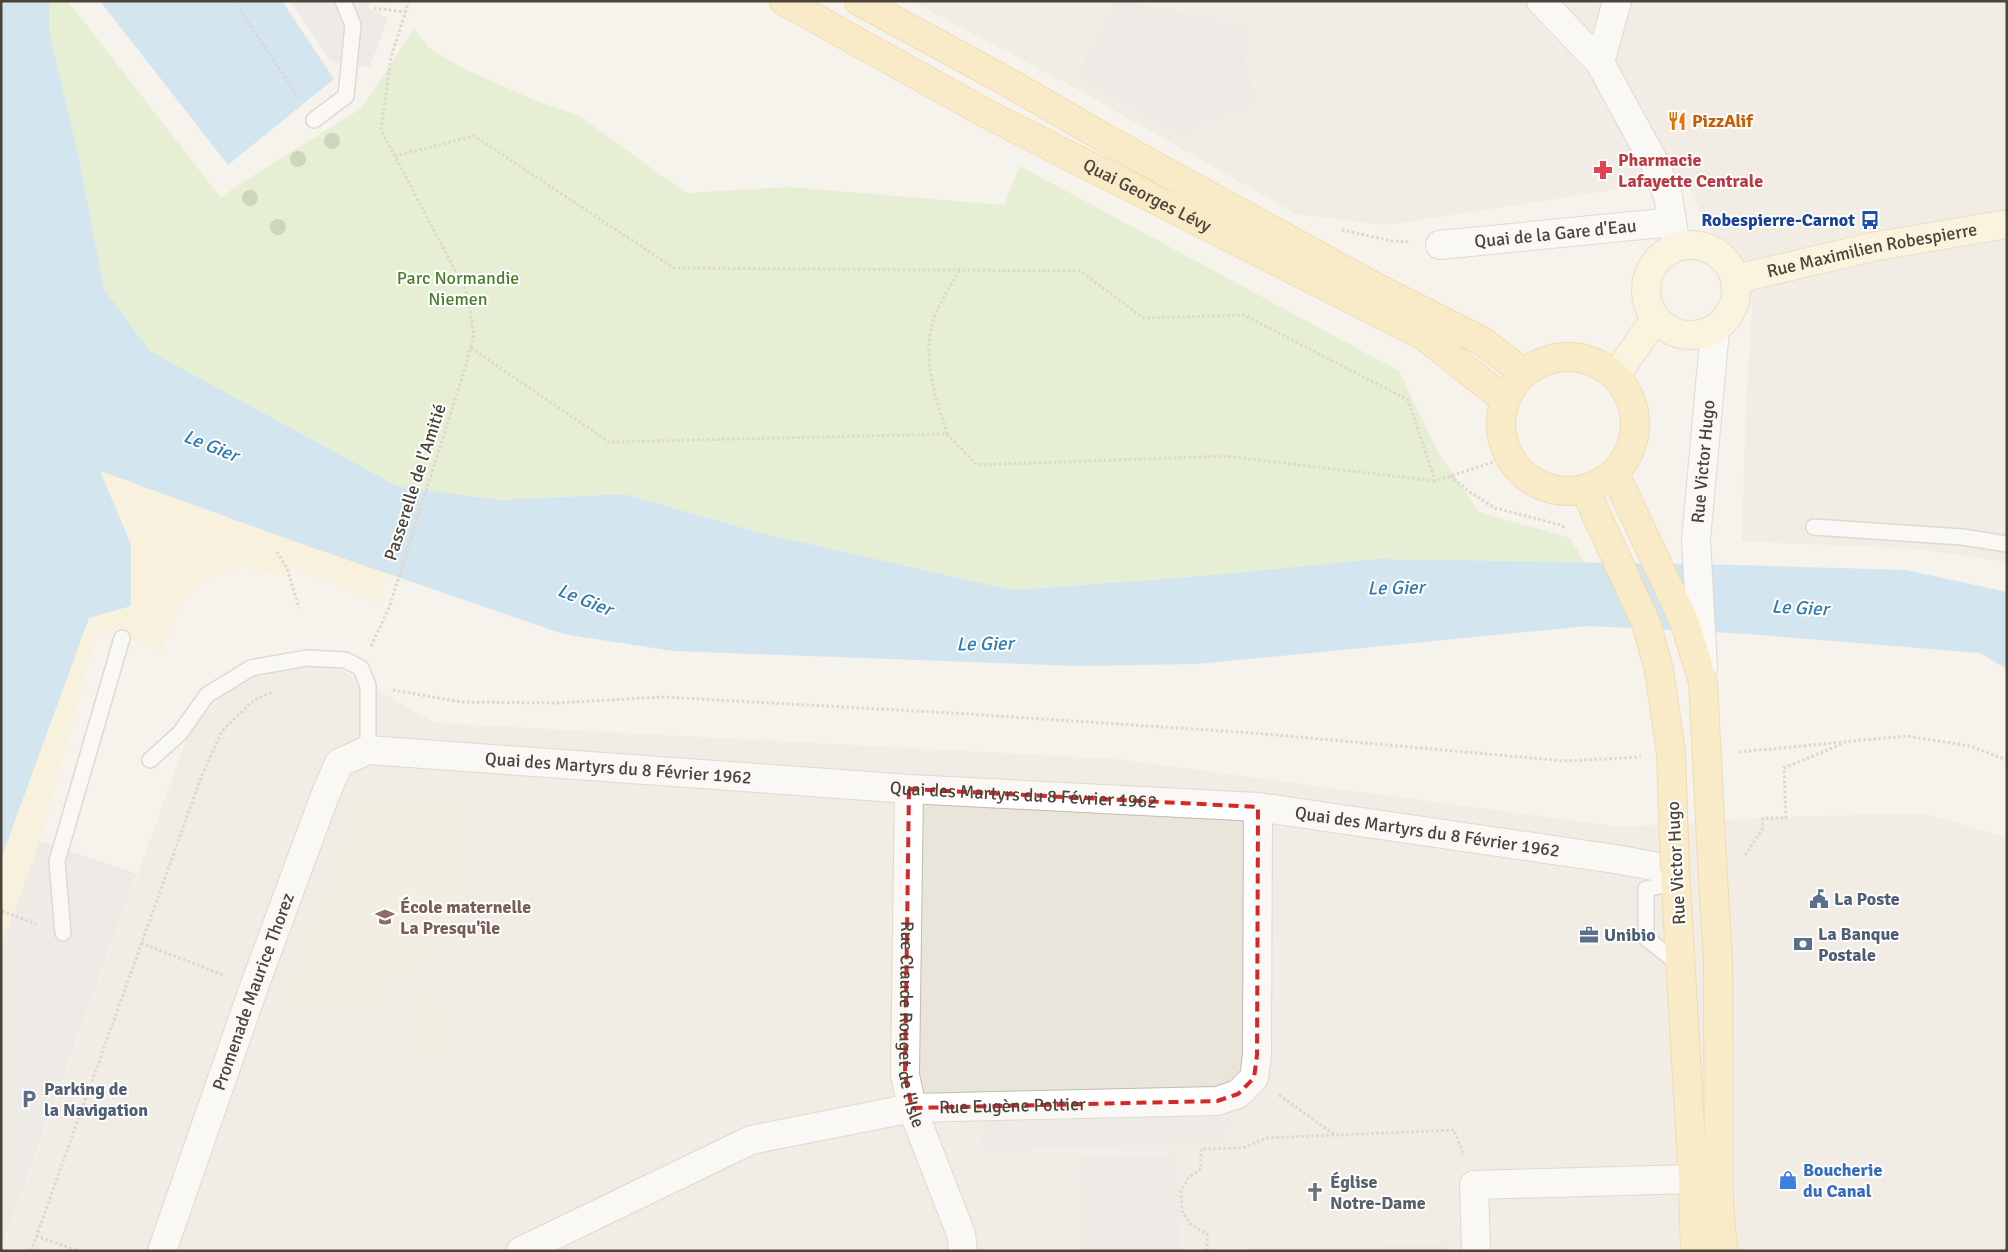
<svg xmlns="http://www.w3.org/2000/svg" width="2008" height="1252" font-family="Signika,sans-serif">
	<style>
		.residential { fill: #eae5da }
		.education { fill: #efe8d6 }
		.green { fill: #d2eab5 }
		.sand { fill: #f9efc9 }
		.parking { fill: #e5e3e0 }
		.water { fill: #a9d4f2 }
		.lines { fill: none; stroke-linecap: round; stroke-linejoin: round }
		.service-casing { stroke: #c2bbae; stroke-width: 18 }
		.minor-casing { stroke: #c2bbae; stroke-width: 30 }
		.secondary-casing { stroke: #d6c79b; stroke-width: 30 }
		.primary-casing { stroke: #e6c16a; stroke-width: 30 }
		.path { stroke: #c4b79f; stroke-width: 3; stroke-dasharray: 2.5 2.5; stroke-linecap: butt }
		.service { stroke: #fff; stroke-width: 15 }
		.minor { stroke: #fff; stroke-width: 28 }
		.secondary { stroke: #fff3cd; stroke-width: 28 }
		.primary { stroke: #ffe39c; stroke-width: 28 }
		.primary-bridge-casing { stroke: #e6c16a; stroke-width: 30; stroke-linecap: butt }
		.primary-bridge { stroke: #ffe39c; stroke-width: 28 }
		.tree { fill: #97b381 }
		.marked { fill: none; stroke: #d62828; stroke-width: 4; stroke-dasharray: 10 6; stroke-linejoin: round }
		.labels { text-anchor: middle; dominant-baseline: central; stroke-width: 4; stroke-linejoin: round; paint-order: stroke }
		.food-label { font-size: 18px; font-weight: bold; fill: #c56008; stroke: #fff; text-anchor: start }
		.health-label { font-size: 18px; font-weight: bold; fill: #be3a42; stroke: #fff; text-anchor: start }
		.street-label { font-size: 18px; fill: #4b4439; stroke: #fff }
		.transit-label { font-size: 18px; font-weight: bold; fill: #164399; stroke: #fff; text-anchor: end }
		.park-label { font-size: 18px; fill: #4a7f2a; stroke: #fff }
		.service-label { font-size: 18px; font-weight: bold; fill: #4e5e75; stroke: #fff; text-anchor: start }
		.education-label { font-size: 18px; font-weight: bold; fill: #785e54; stroke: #fff; text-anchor: start }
		.shop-label { font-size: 18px; font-weight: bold; fill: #366cbe; stroke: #fff; text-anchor: start }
		.worship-label { font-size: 18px; font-weight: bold; fill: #5b616d; stroke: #fff; text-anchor: start }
		.water-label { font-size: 19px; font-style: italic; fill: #2e7ab2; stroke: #fff }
	</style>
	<rect width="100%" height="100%" fill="#f6f3ec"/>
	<g class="residential">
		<polygon points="911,1 2007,1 2007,562 1916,549 1742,541 1746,402 1752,309 1732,259 1706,223 1685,179 1387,225 1296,214 1068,84"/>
		<polygon points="305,664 340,669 435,723 1116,759 1621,827 1786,817 1922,813 2007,837 2007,1251 2,1251 188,735 219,698 256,674"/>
	</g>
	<polygon class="education" points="359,793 473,803 467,892 461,898 445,941 433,937 417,980 417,997 453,999 449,1052 414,1051 415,1009 408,1007 408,980 395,975 378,1017 341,1001 284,1006"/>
	<polygon class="green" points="49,1 67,1 75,10 221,198 235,187 362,108 414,29 429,48 462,68 534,100 578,115 686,193 790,187 1004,205 1020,166 1399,371 1439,454 1479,512 1570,538 1585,563 1378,559 1190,577 1012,590 761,533 624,494 499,500 397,486 150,351 104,289 78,154 49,31"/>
	<polygon class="sand" points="99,471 296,542 387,572 380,604 294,566 285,575 242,567 207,578 180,605 161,652 116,629 95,638 40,841 1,947 1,859 89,618 131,544"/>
	<g class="parking">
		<polygon points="290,1 371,1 368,7 388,18 370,67 331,62"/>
		<polygon points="1115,1 1125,1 1251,27 1244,59 1260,106 1204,124 1185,137 1078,79 1080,68"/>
		<polygon points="40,841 137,874 1,1251 1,947"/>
		<polygon points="1233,1116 1221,1145 978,1150 986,1122"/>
		<polygon points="1177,1155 1181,1251 1448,1243 1448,1251 1081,1251 1077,1157"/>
	</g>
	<g class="water">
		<polygon points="1,1 49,1 49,31 78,154 104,289 150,351 397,486 499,500 624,494 761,533 1012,590 1190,577 1378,559 1738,565 1906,570 2007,592 2007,669 1980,653 1748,634 1589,626 1197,664 1077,666 673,651 563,634 296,542 100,471 131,544 131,606 89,618 1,859"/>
		<polygon points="100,1 282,1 334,79 228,165"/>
	</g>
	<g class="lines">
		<g class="service-casing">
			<g id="service">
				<polyline points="314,120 346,96 353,25 343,1"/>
				<polyline points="1814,527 1962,537 2007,544"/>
				<polyline points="150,760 180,733 207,695 251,668 307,658 345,660 361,668 368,686 368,750"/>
				<polyline points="1676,882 1646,889 1646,938 1681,966"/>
				<polyline points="63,933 57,861 122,638"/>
			</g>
		</g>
		<g class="minor-casing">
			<g id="minor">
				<polyline points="1541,1 1600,63 1655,164 1668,196 1676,247"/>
				<polyline points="1600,63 1617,1"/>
				<path id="s1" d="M1440,245L1672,222"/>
				<path id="s2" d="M1703,667L1696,540L1715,330"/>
				<path id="s3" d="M909,789L905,1075L912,1108L961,1234L963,1251"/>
				<path id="s4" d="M162,1251L254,987L324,798L339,763L368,750L909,789L1258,807L1615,859L1675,870"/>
				<path id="s5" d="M521,1251L751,1140L912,1108L1217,1101L1238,1094L1254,1078L1257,1055L1258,807"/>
				<polyline points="1476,1251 1474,1185 1693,1179"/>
			</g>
		</g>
		<g class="secondary-casing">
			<g id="secondary">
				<circle cx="1691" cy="290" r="45"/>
				<path id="s6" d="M1736,279L1872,247L2007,224"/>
				<polyline points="1616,375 1655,319"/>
			</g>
		</g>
		<g class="primary-casing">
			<g id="primary">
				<path id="s7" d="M784,1L987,114L1424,336L1505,400"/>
				<polyline points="859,1 1004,80 1115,144 1377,288 1482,341 1524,373"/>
				<circle cx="1568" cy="424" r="67"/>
				<polyline points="1615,474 1685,623 1703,682"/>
				<polyline points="1585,490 1646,623 1659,670"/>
				<polyline points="1675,870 1693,1179 1695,1251"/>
				<polyline points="1713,878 1718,960 1719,1203 1723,1251"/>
			</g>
		</g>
		<g class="path">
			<polyline points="234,1 299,98"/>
			<polyline points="374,8 405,12"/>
			<polyline points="395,156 474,136 674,268 1080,271 1143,318 1244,315 1408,400 1435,481 1509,457"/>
			<polyline points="1342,230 1392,241 1410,242"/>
			<polyline points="471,348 609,442 947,434 977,465 1225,456 1435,481"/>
			<path d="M947,434C935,395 919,351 937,311C943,297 952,284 959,271"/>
			<polyline points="1450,476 1471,493 1495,508 1561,525 1566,529"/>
			<polyline points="277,552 287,568 299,608"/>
			<polyline points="371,646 389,608 466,365 474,335 466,291 381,130 391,57 409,1"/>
			<polyline points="393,690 461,702 556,703 663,697 952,713 1254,733 1566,761 1641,757"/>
			<polyline points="1739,752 1906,736 1970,746 2007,760"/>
			<polyline points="1745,855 1762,830 1763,818 1786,818 1784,768 1842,744"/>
			<polyline points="2,911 36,924"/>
			<polyline points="141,943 223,975"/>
			<polyline points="1279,1095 1335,1135"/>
			<polyline points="36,1236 79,1251"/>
			<polyline points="31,1251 202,775 222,731 254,700 273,692"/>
			<polyline points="1207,1251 1207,1234 1190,1224 1182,1211 1181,1191 1188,1178 1201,1169 1201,1149 1243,1148 1266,1138 1454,1130 1464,1156"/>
		</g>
		<use href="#service" class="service"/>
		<use href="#minor" class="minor"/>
		<use href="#secondary" class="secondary"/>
		<use href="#primary" class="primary"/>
		<g class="primary-bridge-casing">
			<g id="primary-bridge">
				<polyline points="1659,670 1671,753 1675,870"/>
				<polyline points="1703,682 1713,878"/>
			</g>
		</g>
		<use href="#primary-bridge" class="primary-bridge"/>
	</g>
	<g class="tree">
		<circle cx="332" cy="141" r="8"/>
		<circle cx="298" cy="159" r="8"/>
		<circle cx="250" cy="198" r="8"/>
		<circle cx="278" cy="227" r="8"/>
	</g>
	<path d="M0 0H2008V1252H0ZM909,789L1258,807L1257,1055L1254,1078L1238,1094L1217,1101L912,1108L905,1075Z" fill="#f6f3ec" fill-opacity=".55" fill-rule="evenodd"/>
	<path class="marked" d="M909,789L1258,807L1257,1055L1254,1078L1238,1094L1217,1101L912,1108L905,1075Z"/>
	<defs>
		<g id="restaurant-bare" transform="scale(1.5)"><path d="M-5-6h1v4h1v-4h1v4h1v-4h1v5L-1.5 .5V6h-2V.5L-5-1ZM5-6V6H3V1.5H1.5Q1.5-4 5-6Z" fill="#e8710a" stroke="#fff" stroke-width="2.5" paint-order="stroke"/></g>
		<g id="pharmacy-bare" transform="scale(1.5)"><path d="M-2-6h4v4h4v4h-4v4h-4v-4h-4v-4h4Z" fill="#e0444e" stroke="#fff" stroke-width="2.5" paint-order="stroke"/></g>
		<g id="bus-bare" transform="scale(1.5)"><path d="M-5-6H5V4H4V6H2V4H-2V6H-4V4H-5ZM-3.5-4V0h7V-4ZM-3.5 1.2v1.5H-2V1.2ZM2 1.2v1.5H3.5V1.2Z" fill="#1a4fb4" stroke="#fff" stroke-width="2.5" paint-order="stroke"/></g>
		<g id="civic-bare" transform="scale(1.5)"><path d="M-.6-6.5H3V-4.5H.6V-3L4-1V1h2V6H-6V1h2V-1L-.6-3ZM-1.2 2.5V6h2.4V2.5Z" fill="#5c6f8a" stroke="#fff" stroke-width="2.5" paint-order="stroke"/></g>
		<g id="school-bare" transform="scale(1.5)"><path d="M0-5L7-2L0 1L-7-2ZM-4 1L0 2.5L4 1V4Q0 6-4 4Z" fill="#8d6e63" stroke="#fff" stroke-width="2.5" paint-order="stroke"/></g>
		<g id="office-bare" transform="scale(1.5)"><path d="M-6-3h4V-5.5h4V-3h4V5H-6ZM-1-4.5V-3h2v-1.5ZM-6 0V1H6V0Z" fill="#5c6f8a" stroke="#fff" stroke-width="2.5" paint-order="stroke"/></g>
		<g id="bank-bare" transform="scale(1.5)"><path d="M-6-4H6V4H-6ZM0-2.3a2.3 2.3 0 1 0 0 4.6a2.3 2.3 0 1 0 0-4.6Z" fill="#5c6f8a" stroke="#fff" stroke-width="2.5" paint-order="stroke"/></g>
		<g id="parking-bare" transform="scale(1.5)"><path d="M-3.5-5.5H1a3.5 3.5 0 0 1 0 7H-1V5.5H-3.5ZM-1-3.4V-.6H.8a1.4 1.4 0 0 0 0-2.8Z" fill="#5c6f8a" stroke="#fff" stroke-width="2.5" paint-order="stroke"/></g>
		<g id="shop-bare" transform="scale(1.5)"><path d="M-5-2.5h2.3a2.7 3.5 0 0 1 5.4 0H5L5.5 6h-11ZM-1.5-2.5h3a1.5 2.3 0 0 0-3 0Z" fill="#3f7fe0" stroke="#fff" stroke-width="2.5" paint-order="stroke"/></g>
		<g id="church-bare" transform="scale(1.5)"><path d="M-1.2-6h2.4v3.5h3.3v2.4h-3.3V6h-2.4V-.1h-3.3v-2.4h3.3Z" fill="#6b7280" stroke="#fff" stroke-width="2.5" paint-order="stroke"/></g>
	</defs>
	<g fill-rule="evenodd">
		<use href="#restaurant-bare" x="1677" y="121"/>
		<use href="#pharmacy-bare" x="1603" y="170"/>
		<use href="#bus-bare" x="1870" y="220"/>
		<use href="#civic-bare" x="1819" y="899"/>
		<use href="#school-bare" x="385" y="917"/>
		<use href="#office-bare" x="1589" y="935"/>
		<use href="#bank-bare" x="1803" y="944"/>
		<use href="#parking-bare" x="29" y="1099"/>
		<use href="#shop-bare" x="1788" y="1180"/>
		<use href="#church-bare" x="1315" y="1192"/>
	</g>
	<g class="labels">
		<g class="food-label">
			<text x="1692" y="121">PizzAlif</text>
		</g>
		<g class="health-label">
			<text x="1618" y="160">Pharmacie<tspan x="1618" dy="21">Lafayette Centrale</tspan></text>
		</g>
		<g class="street-label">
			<text stroke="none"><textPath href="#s7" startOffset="412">Quai Georges Lévy</textPath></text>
			<text stroke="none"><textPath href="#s1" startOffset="116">Quai de la Gare d'Eau</textPath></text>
			<text stroke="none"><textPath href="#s6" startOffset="139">Rue Maximilien Robespierre</textPath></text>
			<text stroke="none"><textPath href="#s2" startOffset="206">Rue Victor Hugo</textPath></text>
			<text transform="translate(415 482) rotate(-72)">Passerelle de l'Amitié</text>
			<text stroke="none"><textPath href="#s4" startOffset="802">Quai des Martyrs du 8 Février 1962</textPath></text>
			<text stroke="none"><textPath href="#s4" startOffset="1208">Quai des Martyrs du 8 Février 1962</textPath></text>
			<text stroke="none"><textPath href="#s4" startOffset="1614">Quai des Martyrs du 8 Février 1962</textPath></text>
			<text transform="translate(1676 863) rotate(-93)">Rue Victor Hugo</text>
			<text stroke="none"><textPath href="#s4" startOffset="275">Promenade Maurice Thorez</textPath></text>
			<text stroke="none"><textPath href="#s3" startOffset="236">Rue Claude Rouget de l'Isle</textPath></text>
			<text stroke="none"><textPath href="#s5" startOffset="520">Rue Eugène Pottier</textPath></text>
		</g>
		<g class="transit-label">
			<text x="1855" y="220">Robespierre-Carnot</text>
		</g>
		<g class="park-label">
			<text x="458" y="278">Parc Normandie<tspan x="458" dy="21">Niemen</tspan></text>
		</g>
		<g class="service-label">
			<text x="1834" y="899">La Poste</text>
			<text x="1818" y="934">La Banque<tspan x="1818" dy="21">Postale</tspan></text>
			<text x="1604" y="935">Unibio</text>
			<text x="44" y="1089">Parking de<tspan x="44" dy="21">la Navigation</tspan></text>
		</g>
		<g class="education-label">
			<text x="400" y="907">École maternelle<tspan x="400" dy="21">La Presqu'île</tspan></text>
		</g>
		<g class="shop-label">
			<text x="1803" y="1170">Boucherie<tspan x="1803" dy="21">du Canal</tspan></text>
		</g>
		<g class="worship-label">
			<text x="1330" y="1182">Église<tspan x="1330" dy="21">Notre-Dame</tspan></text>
		</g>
		<g class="water-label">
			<text transform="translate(211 446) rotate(22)">Le Gier</text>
			<text transform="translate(1396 588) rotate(-1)">Le Gier</text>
			<text transform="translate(585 600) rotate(22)">Le Gier</text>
			<text transform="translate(1800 608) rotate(3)">Le Gier</text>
			<text transform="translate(985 644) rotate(-1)">Le Gier</text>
		</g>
	</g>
	<rect width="2008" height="1252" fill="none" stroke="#4b4439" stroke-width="5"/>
</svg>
